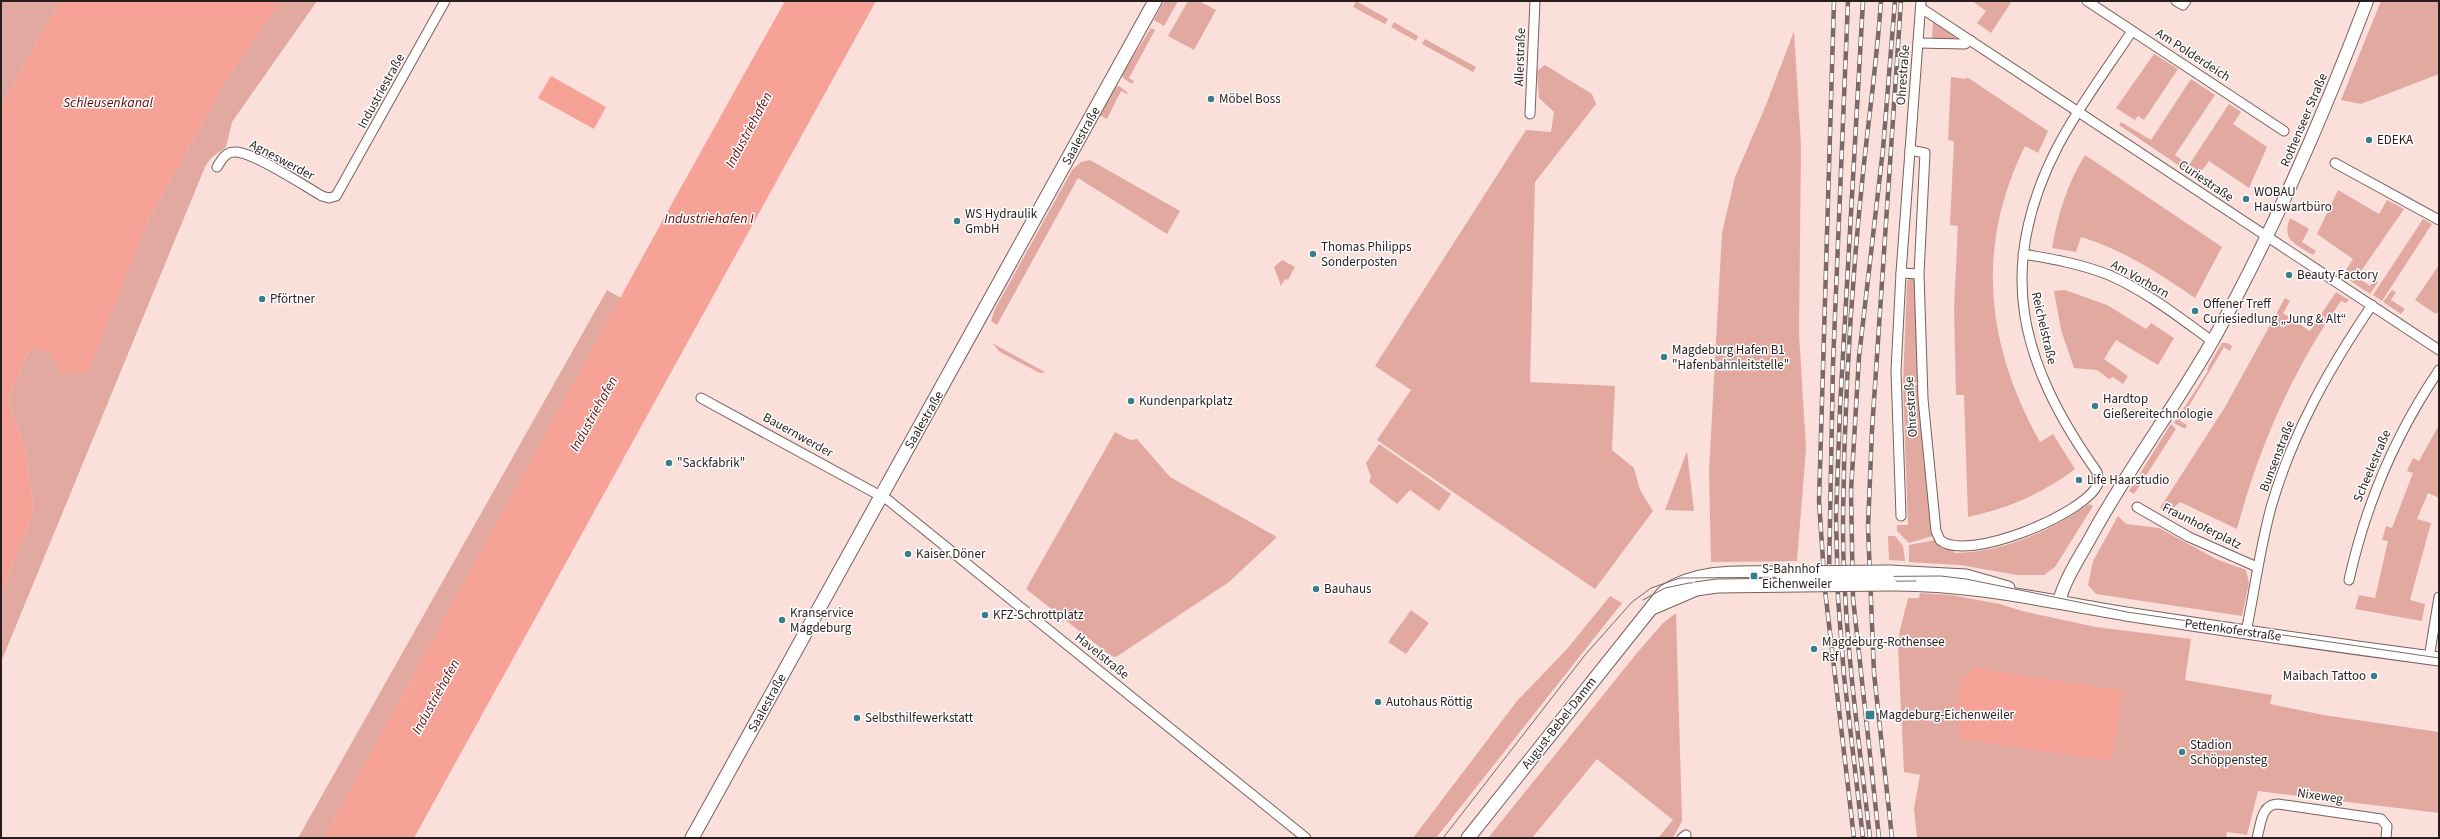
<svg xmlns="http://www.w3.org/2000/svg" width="2440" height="839" font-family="'Source Sans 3',sans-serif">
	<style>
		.green { fill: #e2a9a1 }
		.water { fill: #f6a297 }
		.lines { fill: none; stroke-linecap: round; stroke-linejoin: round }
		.minor-casing { stroke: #78615d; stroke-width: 11 }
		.tertiary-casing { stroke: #78615d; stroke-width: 14 }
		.secondary-casing { stroke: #78615d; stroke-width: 15 }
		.minor { stroke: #fff; stroke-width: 9 }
		.tertiary { stroke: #fff; stroke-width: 12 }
		.secondary { stroke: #fff; stroke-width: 13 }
		.tram { stroke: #7a6967; stroke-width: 1 }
		.rail-casing { stroke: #7a6967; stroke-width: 4.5 }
		.rail { stroke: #fff; stroke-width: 3; stroke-dasharray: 9; stroke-linecap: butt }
		.secondary-bridge-casing { stroke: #78615d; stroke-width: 15; stroke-linecap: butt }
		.secondary-bridge { stroke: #fff; stroke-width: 13 }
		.poi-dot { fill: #387f89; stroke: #fff; stroke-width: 1.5 }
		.labels { text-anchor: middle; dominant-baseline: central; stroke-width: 3; stroke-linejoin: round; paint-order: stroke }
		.street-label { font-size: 13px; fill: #281e1d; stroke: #fff }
		.poi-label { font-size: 13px; fill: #281e1d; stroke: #fff; text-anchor: start }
		.water-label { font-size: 14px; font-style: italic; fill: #6c0808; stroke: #fff }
	</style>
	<rect width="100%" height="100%" fill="#fbdfdb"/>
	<g class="green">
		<polygon points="1,1 60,1 1,106"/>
		<polygon points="281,1 317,1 232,122 226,147 211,158 205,167 1,662 1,594 34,510 26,453 8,400 27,353 36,349 50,354 62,374 119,291 149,219 227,79"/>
		<polygon points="1164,1 1178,1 1164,26 1154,20"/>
		<polygon points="1188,1 1199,1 1216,10 1194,50 1168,36"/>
		<polygon points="1356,1 1388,19 1385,24 1353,7"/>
		<polygon points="1972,1 2012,1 1991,33 1977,23 1986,11"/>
		<polygon points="2381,1 2439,1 2439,74 2361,104 2341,100"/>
		<polygon points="1394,22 1418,36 1416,41 1391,27"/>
		<polygon points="1933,22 1955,37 1955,39 1932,39"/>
		<polygon points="1151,28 1155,30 1129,78 1134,81 1132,84 1123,78 1122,74"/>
		<polygon points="1794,31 1801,145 1799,334 1806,448 1797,561 1711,562 1709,471 1722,233 1735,177 1766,105"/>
		<polygon points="1425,39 1476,67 1473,72 1422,44"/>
		<polygon points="2154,54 2178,69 2144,120 2138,116 2135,120 2116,108"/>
		<polygon points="1545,65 1592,94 1596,104 1535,182 1530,382 1615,386 1612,450 1634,468 1640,490 1653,511 1595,589 1377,440 1411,390 1375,366 1526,130 1551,132 1554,112 1539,98 1537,71"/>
		<path d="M1951,77L1966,79L1967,77L2048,131L2038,153L2025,146C1975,247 1986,345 2040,442L2053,434L2075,469C2042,494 2009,508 1968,517L1964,395H1956L1954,309L1958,226L1950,225L1954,141L1948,140Z"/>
		<polygon points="2191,79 2215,95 2175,155 2187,164 2184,169 2119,125 2121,122 2151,140"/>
		<polygon points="1119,86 1128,93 1127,94 1121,91 1107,119 1099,115 1115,87"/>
		<polygon points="2229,104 2241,112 2233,124 2267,147 2249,188 2209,161 2200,173 2189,165"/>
		<path d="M2085,155L2222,247L2195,298C2159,273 2123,250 2081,237L2076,252L2052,248C2058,214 2067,184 2085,155Z"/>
		<polygon points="1090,160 1180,211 1167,234 1078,178 997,325 991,321 995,309 1072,170 1081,162"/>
		<polygon points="2338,190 2379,214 2387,200 2404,209 2357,277 2370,286 2375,279 2378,282 2370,294 2346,278 2350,273 2346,270 2353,259 2317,234"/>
		<path d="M2290,218L2309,229L2302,242L2316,251L2313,255C2296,244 2281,241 2290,218Z"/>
		<polygon points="2423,219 2432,224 2382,301 2373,295"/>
		<polygon points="1282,260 1295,267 1288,280 1285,279 1281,286 1274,267"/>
		<polygon points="2439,265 2439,310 2436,314 2415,300"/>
		<polygon points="1910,277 1915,278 1919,382 1903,383 1907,281"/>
		<polygon points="607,290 621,298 324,838 298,838"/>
		<polygon points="2065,290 2107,305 2146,329 2151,323 2174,338 2158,365 2116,340 2104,359 2128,376 2123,384 2113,377 2109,379 2097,370 2074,368 2061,330 2054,291"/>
		<polygon points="2392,290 2396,292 2391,300 2405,309 2401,314 2383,302"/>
		<path d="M2336,292L2349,300L2346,303L2341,301C2292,371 2259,447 2237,529L2180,502L2169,512L2160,508L2225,407L2285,298L2290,301L2283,313L2310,331Z"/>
		<polygon points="992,343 1045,372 1040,373 1000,352"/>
		<polygon points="2222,343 2227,343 2232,346 2230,351 2224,347 2180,421 2187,425 2185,429 2174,423 2208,371 2207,369"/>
		<polygon points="1919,385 1924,461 1933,536 1909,543 1897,531 1897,525 1908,525 1903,386"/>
		<polygon points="2171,424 2176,429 2134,494 2129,491"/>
		<polygon points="2439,425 2439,498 2428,493 2417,519 2431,523 2410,600 2425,604 2422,621 2355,609 2359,595 2375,598 2388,541 2382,540 2386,526 2392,528 2413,473 2407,471 2413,458 2419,461"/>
		<polygon points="1115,432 1130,440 1137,439 1170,477 1277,537 1229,582 1116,657 1111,656 1026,589"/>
		<polygon points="1379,444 1451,494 1439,511 1410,490 1397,504 1369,482 1371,477 1366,463"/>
		<polygon points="1687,451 1694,511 1665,510"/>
		<path d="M2089,504L2093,506L2055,567L2044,575H2017L1960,565L1909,562V545L1935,540L1941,547L1954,549V553C2005,552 2048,532 2089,504Z"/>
		<polygon points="2118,516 2126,524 2159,528 2216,559 2246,570 2249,583 2242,616 2096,594 2088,585 2093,561"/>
		<polygon points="1888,536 1895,536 1903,546 1905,561 1889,560"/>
		<polygon points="1920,593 1951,595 2000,604 2022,611 2096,627 2191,639 2185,680 2272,695 2270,704 2323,715 2439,732 2439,813 2258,791 2247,835 2227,832 2226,838 1917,838 1914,809 1920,775 1904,772 1898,647 1900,630 1908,598 1919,598"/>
		<polygon points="1610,596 1622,603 1436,838 1413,838 1517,701 1567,649"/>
		<polygon points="1411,610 1429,623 1406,654 1388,642"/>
		<polygon points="1676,613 1682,821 1673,838 1658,838 1673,820 1597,759 1532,838 1488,838 1637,653 1663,623"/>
	</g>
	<g class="water">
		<polygon points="60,1 281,1 227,79 149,219 88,372 62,374 50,354 36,349 27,353 8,400 26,453 34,510 1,594 1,106"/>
		<polygon points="785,1 876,1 414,838 324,838 675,198"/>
		<polygon points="551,76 606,107 594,129 538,98"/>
		<polygon points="1975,668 2123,691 2111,761 1961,739 1956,712 1962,678"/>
	</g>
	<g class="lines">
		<g class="minor-casing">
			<g id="minor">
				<polyline points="2087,1 2284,131"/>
				<polyline points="2176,1 2183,5 2186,1"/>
				<polyline points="1921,8 2439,350"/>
				<polyline points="1918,43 1965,44 1970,40"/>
				<polyline points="1530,114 1535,1"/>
				<path d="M1910,150L1925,153L1919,274L1923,399L1936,531L1940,540C1967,563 2085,514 2098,484L2097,472C2020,363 1994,269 2058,146C2079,106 2107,69 2132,31"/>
				<polyline points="2335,163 2439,220"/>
				<path d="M217,167C221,161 225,152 234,152C251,150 306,187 322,196L329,198L336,196L445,1"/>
				<path d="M2023,254C2053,259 2081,264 2109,275C2146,291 2180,318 2212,341"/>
				<polyline points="1901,273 1919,274"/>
				<polyline points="701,398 888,500 1306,838"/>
				<polyline points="2137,507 2189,537 2257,567"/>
				<polyline points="1901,516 1896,371 1901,273 1921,1"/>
				<path d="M2349,580C2366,503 2395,435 2439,370"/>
				<path d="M2246,632C2255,589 2260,546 2272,504C2293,432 2330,367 2372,305"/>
				<polyline points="2429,658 2439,597"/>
				<polyline points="1682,838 1686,835"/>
				<path d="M2257,838C2261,824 2261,804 2278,804L2381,819L2387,826L2386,838"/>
			</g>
		</g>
		<g class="tertiary-casing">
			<path id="tertiary" d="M2059,602C2065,578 2080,557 2092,535C2130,465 2179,402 2217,333C2276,226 2324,114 2367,1"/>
		</g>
		<g class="secondary-casing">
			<g id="secondary">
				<polyline points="1889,572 1966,576 2008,588"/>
				<path d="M1890,584C1970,583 2047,601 2126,614C2230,630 2334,645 2439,659"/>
				<polyline points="1652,608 1696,589"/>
				<polyline points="692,838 1155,1"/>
				<path d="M1468,838L1664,592C1699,569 1740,573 1781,573"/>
			</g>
		</g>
		<use href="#minor" class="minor"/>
		<use href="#tertiary" class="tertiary"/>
		<use href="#secondary" class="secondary"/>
		<g class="tram">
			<polyline points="1643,600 1665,588 1689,583 1916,581"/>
			<polyline points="1443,838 1585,655 1632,602 1651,588 1680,578 1941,576 1966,579 2127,612 2439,658"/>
		</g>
		<g class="rail-casing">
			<g id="rail">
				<polyline points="1834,1 1819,501 1825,590 1854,838"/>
				<polyline points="1863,1 1840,408 1836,518 1838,598 1844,676 1863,838"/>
				<polyline points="1829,573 1833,364 1848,1"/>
				<path d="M1870,838C1858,733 1843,629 1843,523C1844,406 1851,289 1863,173C1869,116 1877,59 1881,1"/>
				<polyline points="1879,838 1853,598 1851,491 1859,357 1883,149 1895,1"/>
				<polyline points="1892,838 1874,673 1868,527 1872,430 1901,1"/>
			</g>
		</g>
		<use href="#rail" class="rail"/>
		<g class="secondary-bridge-casing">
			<g id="secondary-bridge">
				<polyline points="1781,573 1889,572"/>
				<polyline points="1696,589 1717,586 1890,584"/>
			</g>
		</g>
		<use href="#secondary-bridge" class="secondary-bridge"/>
	</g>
	<g class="poi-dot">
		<circle cx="1211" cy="99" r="4"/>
		<circle cx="2369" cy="140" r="4"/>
		<circle cx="2246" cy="199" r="4"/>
		<circle cx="957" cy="221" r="4"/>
		<circle cx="1313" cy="254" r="4"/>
		<circle cx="2289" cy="275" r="4"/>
		<circle cx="262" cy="299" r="4"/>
		<circle cx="2195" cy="311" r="4"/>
		<circle cx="1664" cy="357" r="4"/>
		<circle cx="1131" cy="401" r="4"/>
		<circle cx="2095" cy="406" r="4"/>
		<circle cx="669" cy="463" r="4"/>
		<circle cx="2079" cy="480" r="4"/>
		<circle cx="908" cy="554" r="4"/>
		<rect x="1750" y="572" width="8" height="8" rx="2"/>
		<circle cx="1316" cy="589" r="4"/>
		<circle cx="985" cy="615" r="4"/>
		<circle cx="782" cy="620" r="4"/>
		<circle cx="1814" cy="649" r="4"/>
		<circle cx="2374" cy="676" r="4"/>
		<circle cx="1378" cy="702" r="4"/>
		<rect x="1865" y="710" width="10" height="10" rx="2"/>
		<circle cx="857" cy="718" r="4"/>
		<circle cx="2182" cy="752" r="4"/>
	</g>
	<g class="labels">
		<g class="street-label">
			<text transform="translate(2193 55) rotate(33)">Am Polderdeich</text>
			<text transform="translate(1520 57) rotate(-88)">Allerstraße</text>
			<text transform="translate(1903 75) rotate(-86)">Ohrestraße</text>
			<text transform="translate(381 91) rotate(-61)">Industriestraße</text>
			<text transform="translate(2304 120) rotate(-67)">Rothenseer Straße</text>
			<text transform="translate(1081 136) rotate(-61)">Saalestraße</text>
			<text transform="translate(282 160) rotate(28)">Agneswerder</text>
			<text transform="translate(2206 181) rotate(34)">Curiestraße</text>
			<text transform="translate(2140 279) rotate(29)">Am Vorhorn</text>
			<text transform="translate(2044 328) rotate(77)">Reichelstraße</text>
			<text transform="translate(1911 407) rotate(-94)">Ohrestraße</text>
			<text transform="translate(924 420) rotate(-60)">Saalestraße</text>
			<text transform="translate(798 435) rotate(29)">Bauernwerder</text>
			<text transform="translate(2277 456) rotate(-69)">Bunsenstraße</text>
			<text transform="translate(2372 466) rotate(-67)">Scheelestraße</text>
			<text transform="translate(2202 526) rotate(27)">Fraunhoferplatz</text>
			<text transform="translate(2233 630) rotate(8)">Pettenkoferstraße</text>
			<text transform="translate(1102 656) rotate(39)">Havelstraße</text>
			<text transform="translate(767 703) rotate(-61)">Saalestraße</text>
			<text transform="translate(1559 723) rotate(-52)">August-Bebel-Damm</text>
			<text transform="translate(2320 796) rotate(8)">Nixeweg</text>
		</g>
		<g class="poi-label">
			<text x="1219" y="99">Möbel Boss</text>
			<text x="2377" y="140">EDEKA</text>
			<text x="2254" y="192">WOBAU<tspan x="2254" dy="15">Hauswartbüro</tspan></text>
			<text x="965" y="214">WS Hydraulik<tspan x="965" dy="15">GmbH</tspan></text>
			<text x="1321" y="247">Thomas Philipps<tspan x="1321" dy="15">Sonderposten</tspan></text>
			<text x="2297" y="275">Beauty Factory</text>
			<text x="270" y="299">Pförtner</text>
			<text x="2203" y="304">Offener Treff<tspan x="2203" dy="15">Curiesiedlung „Jung &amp; Alt“</tspan></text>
			<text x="1672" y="350">Magdeburg Hafen B1<tspan x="1672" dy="15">"Hafenbahnleitstelle"</tspan></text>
			<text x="2103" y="399">Hardtop<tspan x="2103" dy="15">Gießereitechnologie</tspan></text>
			<text x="1139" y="401">Kundenparkplatz</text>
			<text x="677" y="463">"Sackfabrik"</text>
			<text x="2087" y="480">Life Haarstudio</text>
			<text x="916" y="554">Kaiser Döner</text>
			<text x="1762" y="569">S-Bahnhof<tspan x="1762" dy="15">Eichenweiler</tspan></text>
			<text x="1324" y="589">Bauhaus</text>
			<text x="790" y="613">Kranservice<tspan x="790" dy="15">Magdeburg</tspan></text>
			<text x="993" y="615">KFZ-Schrottplatz</text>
			<text x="1822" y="642">Magdeburg-Rothensee<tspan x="1822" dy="15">Rsf</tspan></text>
			<text x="2366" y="676" text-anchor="end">Maibach Tattoo</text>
			<text x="1386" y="702">Autohaus Röttig</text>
			<text x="1879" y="715">Magdeburg-Eichenweiler</text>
			<text x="865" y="718">Selbsthilfewerkstatt</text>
			<text x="2190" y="745">Stadion<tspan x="2190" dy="15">Schöppensteg</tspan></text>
		</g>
		<g class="water-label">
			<text x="108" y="103">Schleusenkanal</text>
			<text transform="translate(749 130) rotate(-62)">Industriehafen</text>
			<text x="709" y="219">Industriehafen I</text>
			<text transform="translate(594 414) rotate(-61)">Industriehafen</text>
			<text transform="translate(436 697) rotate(-61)">Industriehafen</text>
		</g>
	</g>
	<rect width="2440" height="839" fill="none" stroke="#281e1d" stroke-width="4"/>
</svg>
